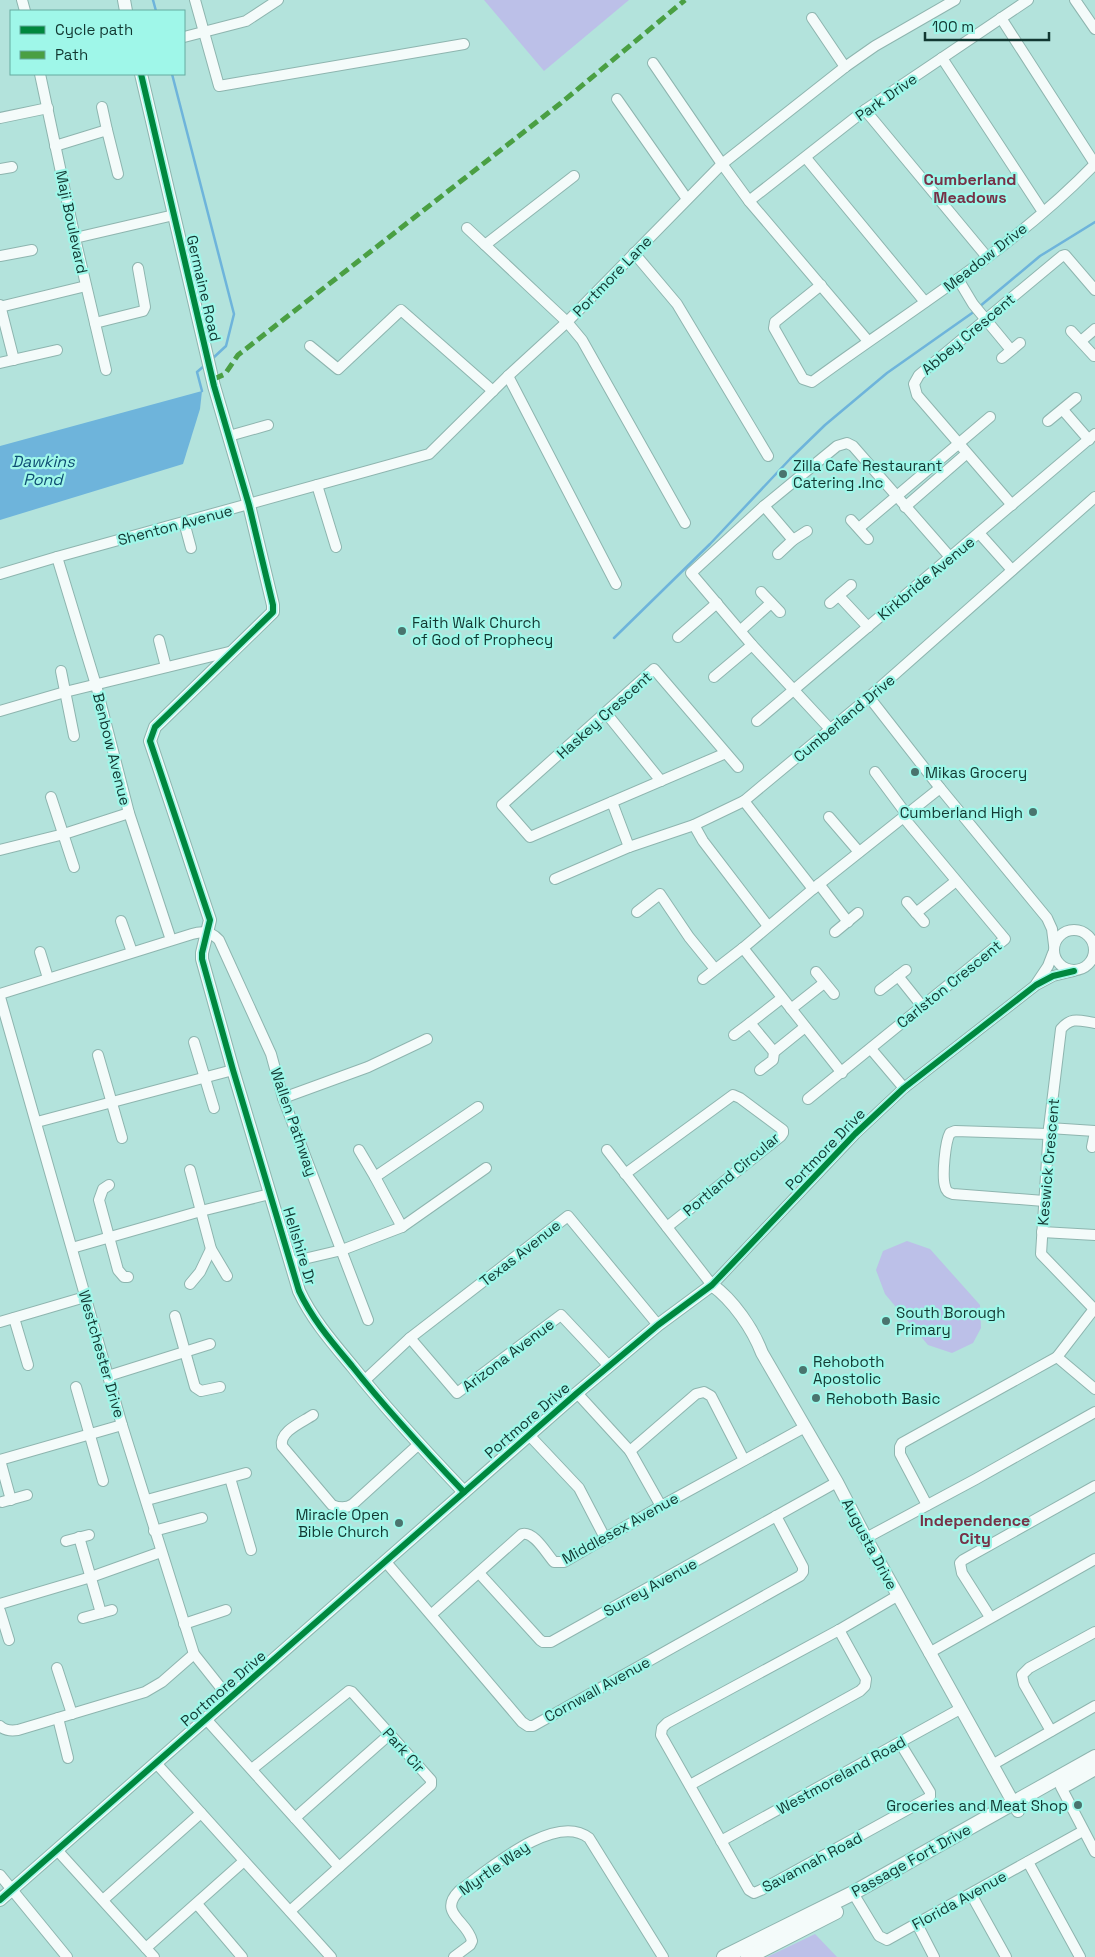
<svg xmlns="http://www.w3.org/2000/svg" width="1095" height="1957" font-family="'Space Grotesk',sans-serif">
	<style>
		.green { fill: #bcc0e8 }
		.water { fill: #6eb4db }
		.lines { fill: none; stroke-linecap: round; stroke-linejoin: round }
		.stream { stroke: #6eb4db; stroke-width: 2.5 }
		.minor-casing { stroke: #8eb5af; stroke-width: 12 }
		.tertiary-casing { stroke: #8eb5af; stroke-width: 14 }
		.secondary-casing { stroke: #8eb5af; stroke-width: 16 }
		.minor { stroke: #f4fbfa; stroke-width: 10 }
		.tertiary { stroke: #f4fbfa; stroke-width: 12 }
		.secondary { stroke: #f4fbfa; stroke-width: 14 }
		.quiet { stroke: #4a9f43; stroke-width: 5; stroke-dasharray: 10 5; stroke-linecap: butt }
		.cycleway-casing { stroke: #9ff7e9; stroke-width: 9 }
		.cycleway { stroke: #00873e; stroke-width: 6 }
		.poi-dot { fill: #4a746e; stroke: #9ff7e9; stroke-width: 2 }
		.labels { text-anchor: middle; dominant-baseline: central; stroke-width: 4.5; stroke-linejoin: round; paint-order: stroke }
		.street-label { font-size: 15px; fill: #123832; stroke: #9ff7e9 }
		.poi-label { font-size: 15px; fill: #123832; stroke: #9ff7e9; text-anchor: start }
		.neighbourhood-label { font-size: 16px; font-weight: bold; fill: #773147; stroke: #9ff7e9 }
		.water-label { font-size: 16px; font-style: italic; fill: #0f4d74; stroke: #9ff7e9 }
	</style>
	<rect width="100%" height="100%" fill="#b3e3dc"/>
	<g class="green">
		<polygon points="484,0 629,0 544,71"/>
		<polygon points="907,1241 930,1249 980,1305 981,1328 973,1343 952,1353 928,1345 885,1294 876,1270 883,1251"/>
		<polygon points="815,1934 837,1957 767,1957"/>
	</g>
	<polygon class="water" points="202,391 200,409 183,464 0,520 0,446"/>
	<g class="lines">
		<g class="stream">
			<polyline points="153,0 156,11"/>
			<polyline points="172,74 234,314 226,346 212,359"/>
			<polyline points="979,307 1040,256 1095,222"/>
			<polyline points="202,391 197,372 204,366"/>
			<polyline points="614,638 710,544 790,459 825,425 887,373 975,311"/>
		</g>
		<g class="minor-casing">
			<g id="minor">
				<polyline points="22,0 25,11"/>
				<polyline points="195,0 219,86 464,44"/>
				<polyline points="1075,0 1095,29"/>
				<polyline points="812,18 845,67"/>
				<polyline points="1001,18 1095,164"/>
				<polyline points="184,37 246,21 278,0"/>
				<polyline points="942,58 1043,212"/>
				<polyline points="653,63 722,164 749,201 868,341"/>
				<polyline points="40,74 75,238 106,370"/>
				<polyline points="617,99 687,199"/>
				<polyline points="102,107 107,130"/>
				<polyline points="865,110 987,257"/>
				<polyline points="0,118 48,108"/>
				<polyline points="55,146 107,130 118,174"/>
				<polyline points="806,158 925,302"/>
				<polyline points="0,169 12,167"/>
				<polyline points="749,201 865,110 1028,0"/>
				<polyline points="467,228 567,322 582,340 685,523"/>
				<polyline points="75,238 174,215"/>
				<polyline points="485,245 574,176"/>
				<polyline points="634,253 677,304 768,456"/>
				<polyline points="0,256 32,250"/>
				<polyline points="958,279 973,304 1011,350"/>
				<path d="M821,285L775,322L774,328L803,379L812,382C907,312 1012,250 1095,164"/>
				<polyline points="0,305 14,360"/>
				<polyline points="0,307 86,286"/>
				<polyline points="95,323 143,311 145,307 138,268"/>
				<polyline points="1071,331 1094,356"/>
				<polyline points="1081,341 1095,329"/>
				<polyline points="310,346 338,369 401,310 493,391"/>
				<polyline points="1002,358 1020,343"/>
				<polyline points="0,363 57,350"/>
				<polyline points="508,376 616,584"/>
				<polyline points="1063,410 1089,440"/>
				<polyline points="1048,421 1076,398"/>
				<polyline points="229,436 268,425"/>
				<polyline points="317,485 336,547"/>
				<polyline points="1012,505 917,395 914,384 919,375 1062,256 1065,255 1095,290"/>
				<polyline points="764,506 793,540"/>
				<polyline points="905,507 966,454"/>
				<polyline points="851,520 868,539"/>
				<polyline points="184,522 191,548"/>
				<polyline points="859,528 990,417"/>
				<polyline points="979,533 1012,570"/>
				<polyline points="778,554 793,540 807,531"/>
				<polyline points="57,557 96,685 129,813 171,940"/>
				<polyline points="0,574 57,557 429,454 508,376 567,322 722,164 845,67 875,46 955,0"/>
				<polyline points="761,592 780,612"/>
				<polyline points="839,596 868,627"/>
				<polyline points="830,603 851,585"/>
				<polyline points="741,630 771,603"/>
				<polyline points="678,637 717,603"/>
				<polyline points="159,640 166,667"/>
				<polyline points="61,671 74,736"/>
				<polyline points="714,677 752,645"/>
				<polyline points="869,697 940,788 1047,918 1052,929 1054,945"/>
				<polyline points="0,711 65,692 233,651"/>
				<polyline points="606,713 661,781"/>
				<polyline points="757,721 1095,434"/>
				<polyline points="830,729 752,645 691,573 764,506 837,446 847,443 853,446 950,557"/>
				<polyline points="726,753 530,837 502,805 654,669 738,767"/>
				<polyline points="875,772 907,815"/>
				<polyline points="51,797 74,867"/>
				<polyline points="744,801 813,889"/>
				<polyline points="612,802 629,847"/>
				<polyline points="829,817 859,852"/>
				<polyline points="694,825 703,841 768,926"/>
				<polyline points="0,850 64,834 129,813"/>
				<polyline points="555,879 629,847 694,825 744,801 869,697 1095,497"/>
				<polyline points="819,884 848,922"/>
				<polyline points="907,902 924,922"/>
				<polyline points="637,912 660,894 689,937 715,969"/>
				<polyline points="916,913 956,881"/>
				<polyline points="121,921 132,952"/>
				<circle cx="1074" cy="950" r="20"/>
				<polyline points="835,932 858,913"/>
				<polyline points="743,948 842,1073"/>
				<polyline points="40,952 48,978"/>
				<polyline points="816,972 834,994"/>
				<polyline points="898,976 922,1006"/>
				<polyline points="703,979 743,948 813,889 940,788"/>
				<polyline points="1036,984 1048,966 1053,953"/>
				<polyline points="880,990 906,970"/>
				<path d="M0,994L192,934C202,931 211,931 219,940L271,1054L283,1098L368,1320"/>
				<polyline points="0,997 122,1425 194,1654 229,1698"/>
				<polyline points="782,998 750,1023 774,1052 805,1027"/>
				<polyline points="791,1009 824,983"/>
				<path d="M1095,1023C1080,1021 1072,1016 1061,1029L1049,1128L1041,1254L1095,1310"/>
				<polyline points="734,1035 750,1023"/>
				<polyline points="194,1042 214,1108"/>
				<polyline points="871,1049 904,1088"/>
				<polyline points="98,1055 122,1138"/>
				<polyline points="760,1070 773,1060 774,1052"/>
				<polyline points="283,1098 368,1067 427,1039"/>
				<polyline points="808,1099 1005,939 904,818"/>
				<polyline points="37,1122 233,1070"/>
				<polyline points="1049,1128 1095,1131"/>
				<polyline points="1092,1147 1095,1132"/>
				<polyline points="359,1150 375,1177 402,1227"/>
				<polyline points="607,1150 712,1285 855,1134 904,1088 1036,985 1053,976 1074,971"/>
				<polyline points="190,1170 211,1249 227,1276"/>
				<polyline points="625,1174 733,1095 740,1098 783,1130 783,1133 781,1136 667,1227"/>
				<polyline points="375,1177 478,1107"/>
				<polyline points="109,1185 103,1189 99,1200 118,1270 124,1277 128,1277"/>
				<path d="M1044,1201L953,1194C948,1193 946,1191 945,1186C942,1176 945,1142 950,1133L955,1131L1049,1134"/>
				<polyline points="1042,1232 1095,1235"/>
				<polyline points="72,1248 201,1211 270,1194"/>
				<polyline points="291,1262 342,1250 402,1227 486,1168"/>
				<polyline points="190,1284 200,1272 211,1249"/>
				<polyline points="175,1316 195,1387 201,1391 220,1387"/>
				<polyline points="14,1318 28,1365"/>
				<polyline points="0,1322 85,1297"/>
				<polyline points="410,1338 457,1393 561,1315 609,1366"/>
				<polyline points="1057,1357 1095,1389"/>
				<polyline points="108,1376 210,1344"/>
				<polyline points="364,1381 410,1338 568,1216 658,1325"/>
				<polyline points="76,1387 103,1481"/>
				<polyline points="577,1393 630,1451 661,1506"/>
				<path d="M313,1415C303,1422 279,1431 282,1446L332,1505C339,1508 346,1509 353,1504L419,1444"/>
				<polyline points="529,1435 579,1488 605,1538"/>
				<polyline points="630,1451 696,1394 704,1392 711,1396 744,1460"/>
				<polyline points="0,1460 122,1425"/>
				<polyline points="0,1460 11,1500"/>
				<polyline points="230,1478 251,1550"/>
				<polyline points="147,1500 246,1473"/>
				<polyline points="2,1502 27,1495"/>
				<polyline points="927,1505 900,1454 900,1447 902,1443 1057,1357 1094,1309"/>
				<polyline points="154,1531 202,1518"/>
				<polyline points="79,1537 101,1613"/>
				<polyline points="866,1538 976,1479 1095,1412"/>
				<polyline points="66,1541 89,1535"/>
				<polyline points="385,1561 522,1722 528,1726 533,1726 800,1576 803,1572 803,1567 776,1516"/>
				<polyline points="479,1573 540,1640 543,1642 551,1642 837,1482"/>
				<polyline points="897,1596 839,1630 667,1723 662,1728 661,1735 749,1890 754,1893 761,1890 930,1797 930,1792 900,1743"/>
				<polyline points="0,1604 91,1577 161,1552"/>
				<polyline points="0,1611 9,1640"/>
				<path d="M432,1614L522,1534C534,1531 546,1553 554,1562H564L661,1506L805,1427"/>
				<polyline points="990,1617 962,1573 960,1563 963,1560 1095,1486"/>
				<polyline points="83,1618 112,1610"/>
				<polyline points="184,1624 226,1610"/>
				<polyline points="929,1653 1095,1559"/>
				<polyline points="57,1668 72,1714"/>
				<polyline points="58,1718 68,1758"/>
				<polyline points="206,1719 339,1867"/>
				<path d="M0,1726C5,1731 11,1731 18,1730L145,1692L162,1682L194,1654"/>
				<polyline points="1051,1731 1024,1684 1022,1675 1029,1668 1095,1632"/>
				<polyline points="156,1763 331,1957"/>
				<polyline points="992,1765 1095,1706"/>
				<polyline points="252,1769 349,1691 352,1692 431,1780 431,1785 290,1911"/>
				<polyline points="690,1785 860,1691 865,1686 866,1679 839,1630"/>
				<polyline points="1061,1787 1095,1852"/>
				<polyline points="295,1818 390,1734"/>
				<polyline points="721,1841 960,1709"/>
				<polyline points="57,1850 154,1957"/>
				<polyline points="1028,1862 1080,1957"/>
				<polyline points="0,1875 67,1957"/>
				<polyline points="853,1893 879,1936 887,1940 1083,1831"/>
				<polyline points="971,1894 1006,1957"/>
				<polyline points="103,1900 201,1813"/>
				<polyline points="197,1904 242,1957"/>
				<polyline points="917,1924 934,1957"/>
				<polyline points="146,1948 244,1861"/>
				<path d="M454,1957L470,1945L472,1941C468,1921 437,1913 459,1891C487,1871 555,1811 589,1838L663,1957"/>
			</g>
		</g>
		<g class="tertiary-casing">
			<g id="tertiary">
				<polyline points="124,0 126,11"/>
				<path d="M141,74L214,386L249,505L273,605V612L155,727L150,741L210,920L202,953V959L233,1070L299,1291C312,1319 332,1342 352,1366C387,1410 425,1451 464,1492"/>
				<path d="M0,1900L577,1393L658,1325L712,1285C733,1300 753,1329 762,1353L837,1482L866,1538L1018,1811"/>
			</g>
		</g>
		<g class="secondary-casing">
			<g id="secondary">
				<polyline points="1067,1784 1095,1768"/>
				<polyline points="724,1957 853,1893 1095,1757"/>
				<polyline points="748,1957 836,1912"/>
			</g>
		</g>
		<use href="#minor" class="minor"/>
		<use href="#tertiary" class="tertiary"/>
		<use href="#secondary" class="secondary"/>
		<polyline class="quiet" points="214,379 225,374 238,355 561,103 685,0"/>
		<g class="cycleway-casing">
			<g id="cycleway">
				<path d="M141,74L214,386L249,505L273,605V612L155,727L150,741L210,920L202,953V959L233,1070L299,1291C312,1319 332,1342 352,1366C387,1410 425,1451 464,1492"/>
				<polyline points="0,1900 577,1393 658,1325 712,1285 855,1134 904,1088 1036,985 1053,976 1074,971"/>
			</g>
		</g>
		<use href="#cycleway" class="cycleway"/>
	</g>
	<g class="poi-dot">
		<circle cx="783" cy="474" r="5"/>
		<circle cx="402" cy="631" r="5"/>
		<circle cx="915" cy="772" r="5"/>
		<circle cx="1033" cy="812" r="5"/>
		<circle cx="886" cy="1321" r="5"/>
		<circle cx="803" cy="1370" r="5"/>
		<circle cx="816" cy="1398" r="5"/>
		<circle cx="399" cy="1523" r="5"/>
		<circle cx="1078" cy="1805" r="5"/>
	</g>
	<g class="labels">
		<g class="street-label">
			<text transform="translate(886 97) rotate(-35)">Park Drive</text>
			<text transform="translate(72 222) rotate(78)">Maji Boulevard</text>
			<text transform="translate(985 257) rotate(-38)">Meadow Drive</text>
			<text transform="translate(612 276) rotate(-46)">Portmore Lane</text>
			<text transform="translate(204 288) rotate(77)">Germaine Road</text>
			<text transform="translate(968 334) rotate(-40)">Abbey Crescent</text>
			<text transform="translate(175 525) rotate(-15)">Shenton Avenue</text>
			<text transform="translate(926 578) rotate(-40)">Kirkbride Avenue</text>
			<text transform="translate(604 715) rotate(-42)">Haskey Crescent</text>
			<text transform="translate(844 718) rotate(-40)">Cumberland Drive</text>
			<text transform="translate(112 749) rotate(76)">Benbow Avenue</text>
			<text transform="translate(949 984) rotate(-39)">Carlston Crescent</text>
			<text transform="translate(294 1122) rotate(71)">Wallen Pathway</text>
			<text transform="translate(825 1149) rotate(-46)">Portmore Drive</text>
			<text transform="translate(1048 1162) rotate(-85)">Keswick Crescent</text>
			<text transform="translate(731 1174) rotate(-40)">Portland Circular</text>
			<text transform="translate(300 1246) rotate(73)">Hellshire Dr</text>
			<text transform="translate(520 1253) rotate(-38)">Texas Avenue</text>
			<text transform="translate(102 1354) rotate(74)">Westchester Drive</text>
			<text transform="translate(508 1355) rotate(-37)">Arizona Avenue</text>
			<text transform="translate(527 1420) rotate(-41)">Portmore Drive</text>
			<text transform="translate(620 1528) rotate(-29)">Middlesex Avenue</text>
			<text transform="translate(870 1544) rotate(62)">Augusta Drive</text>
			<text transform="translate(650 1587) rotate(-29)">Surrey Avenue</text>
			<text transform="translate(223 1688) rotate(-41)">Portmore Drive</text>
			<text transform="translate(597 1689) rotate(-29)">Cornwall Avenue</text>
			<text transform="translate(404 1750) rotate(48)">Park Cir</text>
			<text transform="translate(841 1775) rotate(-29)">Westmoreland Road</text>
			<text transform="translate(911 1860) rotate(-29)">Passage Fort Drive</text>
			<text transform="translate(812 1862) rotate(-28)">Savannah Road</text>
			<text transform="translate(494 1868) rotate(-35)">Myrtle Way</text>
			<text transform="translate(959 1900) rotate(-29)">Florida Avenue</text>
		</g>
		<g class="poi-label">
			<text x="793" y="465">Zilla Cafe Restaurant<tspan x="793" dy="17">Catering .Inc</tspan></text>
			<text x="412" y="622">Faith Walk Church<tspan x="412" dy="17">of God of Prophecy</tspan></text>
			<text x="925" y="772">Mikas Grocery</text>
			<text x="1023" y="812" text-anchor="end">Cumberland High</text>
			<text x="896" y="1312">South Borough<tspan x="896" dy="17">Primary</tspan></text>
			<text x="813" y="1361">Rehoboth<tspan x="813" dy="17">Apostolic</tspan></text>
			<text x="826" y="1398">Rehoboth Basic</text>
			<text x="389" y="1514" text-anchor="end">Miracle Open<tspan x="389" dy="17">Bible Church</tspan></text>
			<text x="1068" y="1805" text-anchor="end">Groceries and Meat Shop</text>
		</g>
		<g class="neighbourhood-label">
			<text x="970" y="179">Cumberland<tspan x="970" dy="18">Meadows</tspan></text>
			<text x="975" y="1520">Independence<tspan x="975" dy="18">City</tspan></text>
		</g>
		<g class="water-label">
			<text x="43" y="461">Dawkins<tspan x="43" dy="18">Pond</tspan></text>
		</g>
	</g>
	<rect x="10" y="10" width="175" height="65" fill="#9ff7e9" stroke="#67aba0"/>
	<rect x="20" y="26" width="25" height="8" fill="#00873e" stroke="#67aba0"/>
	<text x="55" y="35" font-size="15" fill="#123832">Cycle path</text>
	<rect x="20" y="51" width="25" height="8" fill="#4a9f43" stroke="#67aba0"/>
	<text x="55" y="60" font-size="15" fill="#123832">Path</text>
	<path d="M925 32v8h124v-8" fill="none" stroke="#123832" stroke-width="2.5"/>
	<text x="932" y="32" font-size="15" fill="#123832" stroke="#9ff7e9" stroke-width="4" paint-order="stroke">100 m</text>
</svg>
